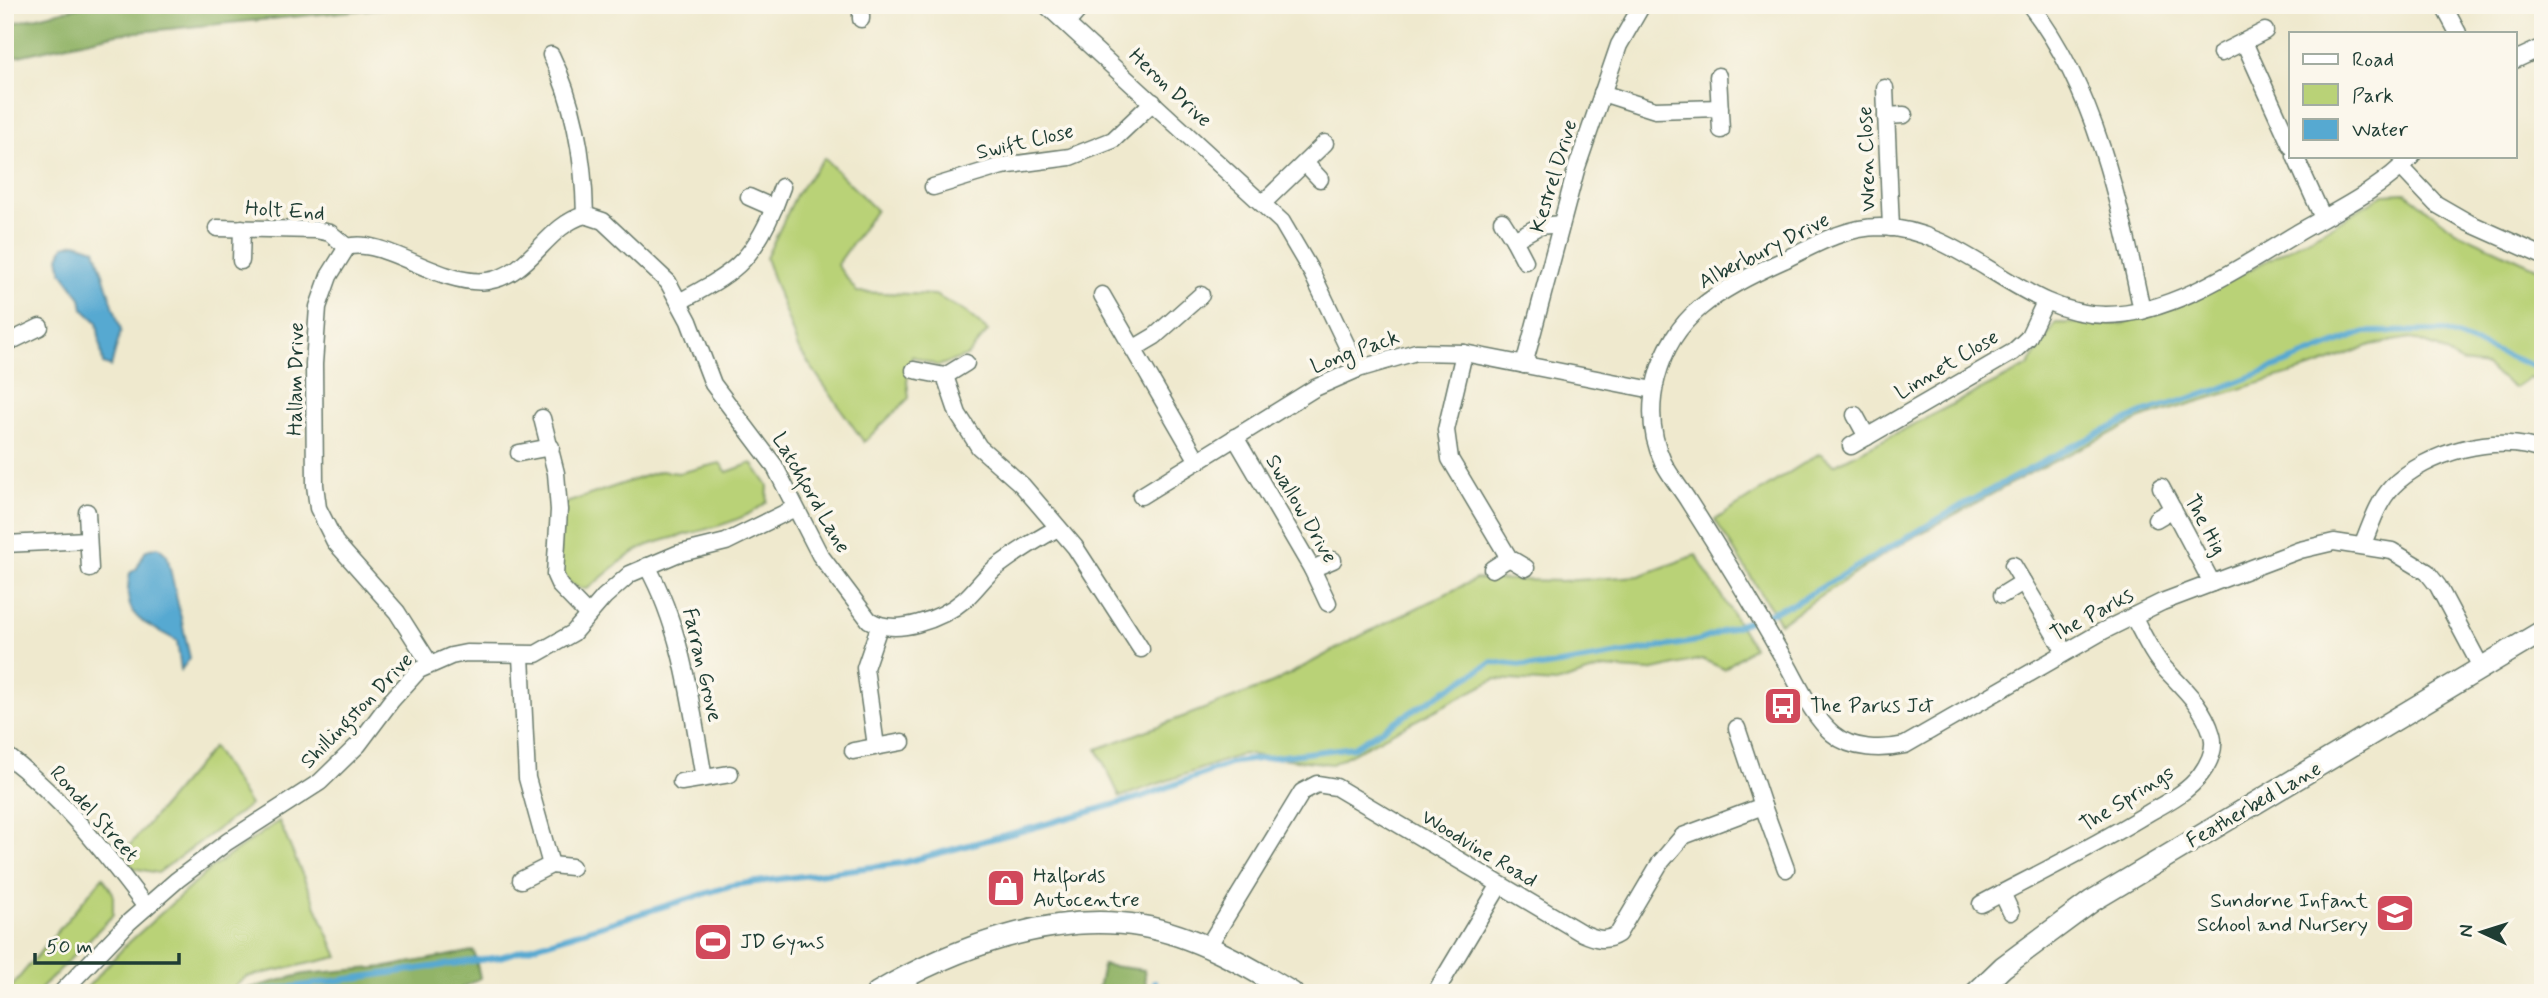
<svg xmlns="http://www.w3.org/2000/svg" width="2548" height="998" font-family="Mynerve,sans-serif">
	<style>
		.green { fill: #b9d277; stroke: #6c8856; stroke-width: 2 }
		.forest { fill: #92b468; stroke: #58784e; stroke-width: 2 }
		.water { fill: #56a9d1; stroke: #3a7382; stroke-width: 2 }
		.lines { fill: none; stroke-linecap: round; stroke-linejoin: round }
		.stream { stroke: #56a9d1; stroke-width: 6 }
		.minor-casing { stroke: #68796a; stroke-width: 19 }
		.tertiary-casing { stroke: #68796a; stroke-width: 24 }
		.minor { stroke: #fff; stroke-width: 16 }
		.tertiary { stroke: #fff; stroke-width: 21 }
		.labels { text-anchor: middle; dominant-baseline: central; stroke-width: 7; stroke-linejoin: round; paint-order: stroke }
		.street-label { font-size: 21px; fill: #1f3d34; stroke: #fbf7ec }
		.poi-label { font-size: 21px; fill: #1f3d34; stroke: #fbf7ec; text-anchor: start }
	</style>
	<rect width="100%" height="100%" fill="#fbf7ec"/>
	<filter id="ink" filterUnits="userSpaceOnUse"><feTurbulence type="fractalNoise" baseFrequency=".0143" numOctaves="2"/><feDisplacementMap in="SourceGraphic" scale="14" xChannelSelector="R" yChannelSelector="G"/><feConvolveMatrix kernelMatrix="1 2 1 2 8 2 1 2 1" color-interpolation-filters="sRGB"/></filter>
	<filter id="wash" filterUnits="userSpaceOnUse"><feTurbulence type="fractalNoise" baseFrequency=".00686" numOctaves="4" result="noise"/><feDisplacementMap in="SourceGraphic" scale="28" xChannelSelector="R" yChannelSelector="G"/><feGaussianBlur stdDeviation="1.57" result="paint"/><feColorMatrix in="noise" values="0 0 0 0 0 0 0 0 0 0 0 0 0 0 0 0 0 1.4 0 .05"/><feComposite in="paint" operator="in"/></filter>
	<g filter="url(#wash)">
		<rect width="100%" height="100%" fill="#efe9ce"/>
		<g class="green">
			<polygon points="824,158 876,210 837,265 857,292 935,295 967,313 988,331 967,356 938,366 912,356 907,381 909,398 864,442 798,348 766,258 796,195"/>
			<polygon points="2406,193 2455,231 2543,271 2543,385 2529,378 2514,388 2486,366 2462,363 2438,348 2410,338 2371,345 2317,366 2143,418 2032,472 1894,548 1780,623 1715,520 1820,453 1834,465 2028,366 2056,323 2121,324 2192,300 2330,227 2384,194"/>
			<path d="M720,463L727,472L752,463L768,486L767,502C733,529 688,531 649,545C625,554 608,574 587,589C546,586 561,532 563,504L660,471L679,473Z"/>
			<polygon points="1696,555 1753,647 1724,669 1702,659 1649,671 1603,668 1556,683 1495,679 1332,764 1243,754 1120,797 1097,749 1273,683 1364,634 1476,579 1561,581 1639,576"/>
			<polygon points="213,747 250,805 158,873 133,868 123,853"/>
			<polygon points="279,821 338,957 246,977 227,993 82,993 125,946 210,869"/>
			<polygon points="103,877 113,893 113,915 37,993 6,993"/>
		</g>
		<g class="forest">
			<polygon points="87,5 413,5 117,34 5,59 5,25"/>
			<polygon points="474,951 480,978 453,993 231,993 304,974 386,967"/>
			<polygon points="1103,965 1144,970 1147,993 1097,993"/>
		</g>
		<g class="water">
			<polygon points="76,243 95,249 121,330 111,367 103,364 97,322 83,309 81,298 62,272 59,257 64,246"/>
			<path d="M158,547L167,555L190,658L181,670L177,641C141,620 121,619 130,573L137,568L146,550Z"/>
		</g>
		<g class="lines">
			<g class="stream">
				<polyline points="1155,982 1158,993"/>
				<polyline points="252,993 500,957 733,885 902,863 1032,828 1141,797 1235,762 1354,747 1492,662 1541,667 1698,641 1795,603 1959,507 2069,448 2142,413 2217,390 2365,332 2444,331 2543,370"/>
			</g>
		</g>
	</g>
	<g filter="url(#ink)">
		<g class="lines">
			<g class="minor-casing">
				<g id="minor">
					<polyline points="1046,5 1282,222 1312,273 1358,369"/>
					<path d="M2030,5C2097,92 2120,206 2142,311"/>
					<polyline points="2443,5 2458,33"/>
					<polyline points="861,19 861,5"/>
					<polyline points="1068,22 1083,5"/>
					<polyline points="2244,42 2291,146"/>
					<polyline points="2221,53 2265,31"/>
					<path d="M551,55C575,104 584,161 585,215L603,221L668,282L689,321L713,384L774,465L820,555L869,620C895,637 942,619 964,600C976,590 985,575 998,566C1017,552 1037,539 1058,528"/>
					<polyline points="2515,60 2543,47"/>
					<polyline points="1718,76 1721,130"/>
					<polyline points="1885,88 1891,228"/>
					<polyline points="1602,93 1655,110 1720,108"/>
					<polyline points="1886,116 1904,115"/>
					<polyline points="2295,156 2323,218"/>
					<path d="M2412,156C2380,190 2339,209 2299,232C2244,265 2172,315 2106,315C2021,315 1966,229 1880,227C1845,227 1814,245 1784,260C1757,272 1724,288 1701,307C1657,343 1639,410 1663,462C1670,476 1681,489 1689,502C1721,552 1752,603 1781,654C1797,680 1810,714 1833,734C1852,750 1882,750 1905,745L2103,631L2162,602L2300,550L2334,542L2392,551L2427,572L2438,586L2481,667"/>
					<polyline points="1305,163 1320,179"/>
					<polyline points="2401,167 2436,204 2469,223 2543,256"/>
					<polyline points="933,187 1002,166 1070,157 1113,140 1153,102"/>
					<polyline points="749,197 774,208 782,187"/>
					<polyline points="1264,202 1325,143"/>
					<polyline points="1502,221 1514,240"/>
					<polyline points="217,228 316,230 330,233 347,247"/>
					<polyline points="241,261 242,228"/>
					<polyline points="1525,261 1514,240 1539,226 1561,224"/>
					<polyline points="1102,295 1198,461"/>
					<path d="M679,302C731,274 751,264 774,208"/>
					<polyline points="5,344 40,327"/>
					<polyline points="1133,349 1155,336 1201,295"/>
					<polyline points="1464,353 1446,430 1450,459 1509,558 1526,568"/>
					<polyline points="1524,365 1576,170 1619,45 1642,5"/>
					<polyline points="914,370 945,376 966,363"/>
					<polyline points="945,376 958,414 979,447 1022,485 1075,547 1141,649"/>
					<polyline points="1855,415 1867,437"/>
					<polyline points="542,418 556,473 559,510 555,575 560,586 588,615"/>
					<polyline points="1235,437 1312,569 1328,603"/>
					<polyline points="1851,446 2013,352 2028,338 2045,302"/>
					<polyline points="519,453 551,447"/>
					<polyline points="2161,487 2212,583"/>
					<polyline points="1141,496 1315,388 1358,369 1416,352 1464,353 1653,390"/>
					<polyline points="87,512 90,569"/>
					<polyline points="2156,519 2173,509"/>
					<polyline points="5,544 88,540"/>
					<path d="M2363,544C2371,525 2377,503 2392,487C2426,452 2498,432 2543,451"/>
					<polyline points="2013,565 2065,652"/>
					<path d="M647,566C683,631 691,706 704,778"/>
					<polyline points="1312,569 1333,560"/>
					<polyline points="1492,569 1509,558"/>
					<polyline points="2002,595 2023,582"/>
					<polyline points="521,656 527,778 551,865"/>
					<path d="M430,664L397,612L335,542L318,508L315,485L314,364L318,307L329,276L347,247C383,236 440,287 487,281C531,275 545,226 585,215"/>
					<polyline points="876,746 865,668 879,627"/>
					<polyline points="853,751 902,742"/>
					<path d="M5,754C61,797 104,851 146,907"/>
					<polyline points="681,782 730,774"/>
					<polyline points="1763,806 1786,869"/>
					<polyline points="521,880 551,865 572,867"/>
					<polyline points="2002,893 2011,912"/>
					<path d="M1981,904C2038,874 2095,846 2150,812C2168,802 2189,791 2201,774C2209,763 2216,749 2212,735C2204,707 2185,690 2166,670C2152,655 2143,634 2133,616"/>
					<path d="M1207,948L1302,792L1317,784L1336,787L1580,932C1594,938 1604,943 1618,934L1660,863L1683,836L1763,806L1737,728"/>
					<polyline points="61,993 129,922 177,880 227,842 320,782 358,745 391,701 419,670 451,656 466,653 536,654 573,633 604,597 630,574 677,554 726,542 795,508"/>
					<polyline points="1435,993 1499,886"/>
				</g>
			</g>
			<g class="tertiary-casing">
				<g id="tertiary">
					<path d="M877,993C953,948 1052,911 1141,926C1194,935 1247,965 1292,993"/>
					<polyline points="1976,993 2003,967 2092,901 2543,631"/>
				</g>
			</g>
			<use href="#minor" class="minor"/>
			<use href="#tertiary" class="tertiary"/>
		</g>
	</g>
	<defs>
		<g id="bus-square" transform="scale(2.0125)"><rect x="-9" y="-9" width="18" height="18" rx="4" fill="#d1495b" stroke="#fbf7ec"/><path d="M-5-6H5V4H4V6H2V4H-2V6H-4V4H-5ZM-3.5-4V0h7V-4ZM-3.5 1.2v1.5H-2V1.2ZM2 1.2v1.5H3.5V1.2Z" fill="#fff"/></g>
		<g id="shop-square" transform="scale(2.0125)"><rect x="-9" y="-9" width="18" height="18" rx="4" fill="#d1495b" stroke="#fbf7ec"/><path d="M-5-2.5h2.3a2.7 3.5 0 0 1 5.4 0H5L5.5 6h-11ZM-1.5-2.5h3a1.5 2.3 0 0 0-3 0Z" fill="#fff"/></g>
		<g id="school-square" transform="scale(2.0125)"><rect x="-9" y="-9" width="18" height="18" rx="4" fill="#d1495b" stroke="#fbf7ec"/><path d="M0-5L7-2L0 1L-7-2ZM-4 1L0 2.5L4 1V4Q0 6-4 4Z" fill="#fff"/></g>
		<g id="stadium-square" transform="scale(2.0125)"><rect x="-9" y="-9" width="18" height="18" rx="4" fill="#d1495b" stroke="#fbf7ec"/><path d="M0-5a6.5 5 0 1 0 0 10a6.5 5 0 1 0 0-10ZM-3.5-1.8h7v3.6h-7Z" fill="#fff"/></g>
	</defs>
	<g fill-rule="evenodd">
		<use href="#bus-square" x="1783" y="706"/>
		<use href="#shop-square" x="1006" y="888"/>
		<use href="#school-square" x="2395" y="913"/>
		<use href="#stadium-square" x="713" y="942"/>
	</g>
	<g class="labels">
		<g class="street-label">
			<text transform="translate(1170 88) rotate(43)">Heron Drive</text>
			<text transform="translate(1025 142) rotate(-13)">Swift Close</text>
			<text transform="translate(1867 159) rotate(-92)">Wren Close</text>
			<text transform="translate(1554 176) rotate(-73)">Kestrel Drive</text>
			<text transform="translate(285 211) rotate(4)">Holt End</text>
			<text transform="translate(1764 251) rotate(-27)">Alberbury Drive</text>
			<text transform="translate(1355 352) rotate(-20)">Long Pack</text>
			<text transform="translate(1947 365) rotate(-31)">Linnet Close</text>
			<text transform="translate(296 379) rotate(-89)">Hallam Drive</text>
			<text transform="translate(811 493) rotate(60)">Latchford Lane</text>
			<text transform="translate(1301 509) rotate(60)">Swallow Drive</text>
			<text transform="translate(2205 525) rotate(62)">The Hig</text>
			<text transform="translate(2092 615) rotate(-28)">The Parks</text>
			<text transform="translate(702 665) rotate(77)">Farran Grove</text>
			<text transform="translate(357 711) rotate(-46)">Shillingston Drive</text>
			<text transform="translate(2127 799) rotate(-32)">The Springs</text>
			<text transform="translate(2254 805) rotate(-30)">Featherbed Lane</text>
			<text transform="translate(94 814) rotate(48)">Rondel Street</text>
			<text transform="translate(1479 849) rotate(31)">Woodvine Road</text>
		</g>
		<g class="poi-label">
			<text x="1810" y="706">The Parks Jct</text>
			<text x="1033" y="876">Halfords<tspan x="1033" dy="24">Autocentre</tspan></text>
			<text x="2368" y="901" text-anchor="end">Sundorne Infant<tspan x="2368" dy="24">School and Nursery</tspan></text>
			<text x="740" y="942">JD Gyms</text>
		</g>
	</g>
	<rect width="2548" height="998" fill="none" stroke="#fbf7ec" stroke-width="28"/>
	<rect x="2289" y="32" width="228" height="126" fill="#fbf7ec" stroke="#a3ada2" stroke-width="2"/>
	<rect x="2303" y="54" width="35" height="10" fill="#ffffff" stroke="#a3ada2" stroke-width="2"/>
	<text x="2352" y="66" font-size="21" fill="#1f3d34">Road</text>
	<rect x="2303" y="84" width="35" height="21" fill="#b9d277" stroke="#a3ada2" stroke-width="2"/>
	<text x="2352" y="102" font-size="21" fill="#1f3d34">Park</text>
	<rect x="2303" y="119" width="35" height="21" fill="#56a9d1" stroke="#a3ada2" stroke-width="2"/>
	<text x="2352" y="136" font-size="21" fill="#1f3d34">Water</text>
	<g transform="translate(2482 932) rotate(274)" stroke="#fbf7ec" stroke-width="5" paint-order="stroke">
	<path d="M0-5L12 26L0 18L-12 26Z" fill="#1f3d34"/>
	<text y="-10" font-size="19" font-weight="bold" text-anchor="middle" fill="#1f3d34">N</text>
	</g>
	<path d="M35 953v10h144v-10" fill="none" stroke="#1f3d34" stroke-width="3.5"/>
	<text x="46" y="953" font-size="21" fill="#1f3d34" stroke="#fbf7ec" stroke-width="5" paint-order="stroke">50 m</text>
</svg>
